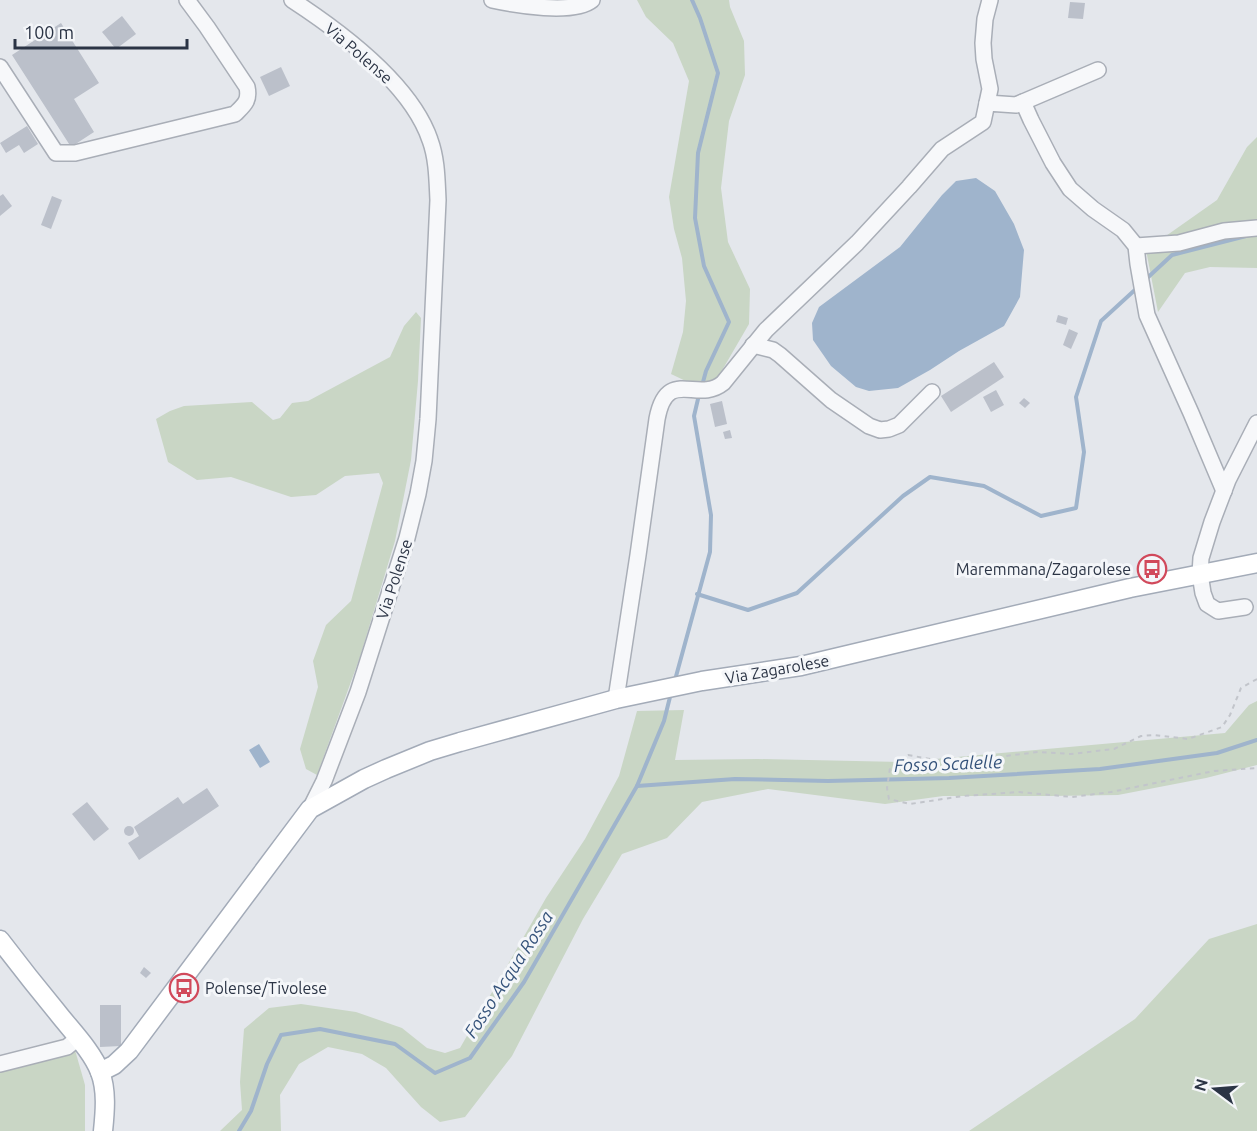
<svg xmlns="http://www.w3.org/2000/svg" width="1257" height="1131" font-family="Ubuntu,sans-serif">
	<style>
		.green { fill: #c9d6c5 }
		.water { fill: #9fb4cc }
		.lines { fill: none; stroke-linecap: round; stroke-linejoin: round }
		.stream { stroke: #9fb4cc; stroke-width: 4 }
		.building { fill: #bbc0ca }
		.minor-casing { stroke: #a9aeb7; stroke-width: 18 }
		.major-casing { stroke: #a3abb8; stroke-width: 21 }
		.path { stroke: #c2c5cb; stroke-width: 2; stroke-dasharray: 4.5 4.5; stroke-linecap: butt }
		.minor { stroke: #f7f8fa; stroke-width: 15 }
		.major { stroke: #fff; stroke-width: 18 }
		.labels { text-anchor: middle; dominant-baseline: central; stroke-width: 6; stroke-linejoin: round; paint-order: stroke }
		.street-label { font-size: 16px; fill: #2b3445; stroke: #f4f6f9 }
		.poi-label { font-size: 16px; fill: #2b3445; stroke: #f4f6f9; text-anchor: end }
		.water-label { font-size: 18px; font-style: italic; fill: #34527a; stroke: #f4f6f9 }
	</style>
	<rect width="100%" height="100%" fill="#e4e7ec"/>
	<g class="green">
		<polygon points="637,0 729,0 730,7 744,41 745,75 729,121 721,188 728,242 750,289 749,324 717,379 708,386 692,384 671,374 683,332 686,301 682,258 674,229 669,197 689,81 673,43 646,17"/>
		<polygon points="1257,137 1257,268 1210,267 1185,273 1158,312 1146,250 1217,200 1247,147"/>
		<polygon points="416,312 421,318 418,381 411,460 395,541 360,657 317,775 306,769 300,749 318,687 313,661 326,625 351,601 383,483 379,473 345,476 316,495 291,497 231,477 197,480 168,462 156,419 170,411 184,406 252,402 273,420 280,418 292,403 308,401 390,357 404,326"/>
		<polygon points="1257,701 1257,765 1206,778 1118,795 1051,796 943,796 885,804 768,789 702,802 667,838 622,854 583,919 512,1056 465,1117 440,1122 421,1107 386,1068 362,1054 328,1047 299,1064 280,1095 281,1131 220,1131 242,1110 240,1082 244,1029 269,1008 301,1004 356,1012 402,1028 427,1048 445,1053 460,1048 546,898 585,839 619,776 637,711 684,710 675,760 758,759 902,762 1225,733 1249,705"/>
		<polygon points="1257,924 1257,1131 969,1131 1135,1019 1209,939"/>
		<polygon points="75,1050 85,1085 85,1131 0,1131 0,1067"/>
	</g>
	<g class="water">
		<polygon points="976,178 995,191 1014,224 1024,250 1020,297 1004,326 959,351 930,370 898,388 869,391 856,387 831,366 813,340 812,323 819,307 900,247 942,195 956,181"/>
		<polygon points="259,744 270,762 260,768 249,750"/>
	</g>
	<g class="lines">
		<g class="stream">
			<polyline points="692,0 700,18 718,73 698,153 695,218 704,266 729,322 706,371 703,382"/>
			<polyline points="1144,281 1172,255 1250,235"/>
			<polyline points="697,594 748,610 797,593 903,496 930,477 984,486 1041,516 1076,508 1084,452 1076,397 1101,321 1137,288"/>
			<polyline points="675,680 710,552 711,515 694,416 698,399"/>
			<polyline points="637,786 735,779 828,781 949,778 1100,769 1217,753 1257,740"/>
			<polyline points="239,1131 251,1111 267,1064 281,1035 320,1029 395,1044 435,1073 470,1058 524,982 637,786 664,721 671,693"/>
		</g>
	</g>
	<g class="building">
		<polygon points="1070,2 1085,3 1083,19 1068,18"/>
		<polygon points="122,16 136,34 116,49 102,32"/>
		<polygon points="61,23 99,83 74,99 94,132 71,147 12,55"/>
		<polygon points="281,67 290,86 269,96 260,77"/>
		<polygon points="27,126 38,144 24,153 19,145 6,153 0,143"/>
		<polygon points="3,194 12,206 0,216 0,196"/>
		<polygon points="52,196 62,200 51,229 41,225"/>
		<polygon points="1058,315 1068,318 1066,325 1056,322"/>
		<polygon points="1069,329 1078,333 1071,349 1063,345"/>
		<polygon points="994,362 1004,377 951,412 941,396"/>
		<polygon points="996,390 1004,405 991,412 983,397"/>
		<polygon points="1024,398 1030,403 1025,408 1019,403"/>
		<polygon points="722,401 727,424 715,427 710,404"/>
		<polygon points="730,430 732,438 725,439 723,432"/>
		<polygon points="207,788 219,806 139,860 128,843 139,836 134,827 178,797 183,804"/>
		<polygon points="87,802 109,829 94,841 72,814"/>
		<circle cx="129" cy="831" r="5"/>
		<polygon points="144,967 151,973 146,978 140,973"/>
		<polygon points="100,1005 121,1005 121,1046 100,1047"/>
	</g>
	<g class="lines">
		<g class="minor-casing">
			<g id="minor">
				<path d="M292,0C341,32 411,84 430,140C437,159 437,180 438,200L428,419L424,461L418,494L407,538L358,692L324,781L310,809"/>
				<path d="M492,0C515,5 574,15 592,0"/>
				<path d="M0,67L56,153H75L235,114C244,105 250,101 247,87L207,27L187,0"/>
				<polyline points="1023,102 1031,120 1053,163 1070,189 1093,209 1123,230 1136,246 1138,264 1147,315 1191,413 1224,491"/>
				<polyline points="987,103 990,89 984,59 983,43 985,19 990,0"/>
				<polyline points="1136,246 1179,243 1224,231 1257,228"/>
				<polyline points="753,345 773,350 780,355 831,400 869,426 880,430 889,429 899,425 932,392"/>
				<polyline points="1245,607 1218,611 1207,604 1203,593 1200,574 1201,558 1212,522 1228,480 1257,423"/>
				<path d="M616,699L638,555L657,419C667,366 697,404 723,383L766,330L857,243L909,187L942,149L983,122L987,103L1016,105L1098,70"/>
				<polyline points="0,1064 67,1047 78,1038"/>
			</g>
		</g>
		<g class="major-casing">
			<g id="major">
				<path d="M0,940C19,965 38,989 57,1012C71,1030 92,1051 100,1072C107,1090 105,1112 103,1131"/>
				<polyline points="100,1072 114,1065 129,1051 310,809 364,779 386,769 430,751 460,742 616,699 702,681 801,666 1130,588 1257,563"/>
			</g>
		</g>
		<polyline class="path" points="1257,679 1241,688 1230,715 1222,727 1188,739 1154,735 1141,736 1114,749 1071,754 1038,752 981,759 935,760 908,755 890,768 887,788 889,799 910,804 963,796 1019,792 1072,797 1111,792 1214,771 1257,768"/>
		<use href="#minor" class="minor"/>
		<use href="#major" class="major"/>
	</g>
	<defs>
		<g id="bus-ring" transform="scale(1.5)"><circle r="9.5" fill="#f4f6f9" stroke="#d1495b" stroke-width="1.5"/><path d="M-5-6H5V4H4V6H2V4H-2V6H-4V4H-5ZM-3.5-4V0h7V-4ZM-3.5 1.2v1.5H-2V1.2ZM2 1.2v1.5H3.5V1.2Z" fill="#d1495b"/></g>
	</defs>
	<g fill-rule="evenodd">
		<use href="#bus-ring" x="1152" y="569"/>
		<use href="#bus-ring" x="184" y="988"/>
	</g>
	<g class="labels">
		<g class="street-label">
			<text transform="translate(359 53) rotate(41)">Via Polense</text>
			<text transform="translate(394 579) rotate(-72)">Via Polense</text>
			<text transform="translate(777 669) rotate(-10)">Via Zagarolese</text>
		</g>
		<g class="poi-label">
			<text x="1131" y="569">Maremmana/Zagarolese</text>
			<text x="205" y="988" text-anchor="start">Polense/Tivolese</text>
		</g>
		<g class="water-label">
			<text transform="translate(948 763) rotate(-2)">Fosso Scalelle</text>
			<text transform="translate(508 974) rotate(-57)">Fosso Acqua Rossa</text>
		</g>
	</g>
	<g transform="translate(1215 1089) rotate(286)" stroke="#f4f6f9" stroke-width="4.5" paint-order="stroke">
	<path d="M0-4.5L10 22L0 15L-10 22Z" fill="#2b3445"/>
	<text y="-9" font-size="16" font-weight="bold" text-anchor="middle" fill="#2b3445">N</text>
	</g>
	<path d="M15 39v9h172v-9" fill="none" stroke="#2b3445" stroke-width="3"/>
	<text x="24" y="39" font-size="18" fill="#2b3445" stroke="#f4f6f9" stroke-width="4.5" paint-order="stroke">100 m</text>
</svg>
